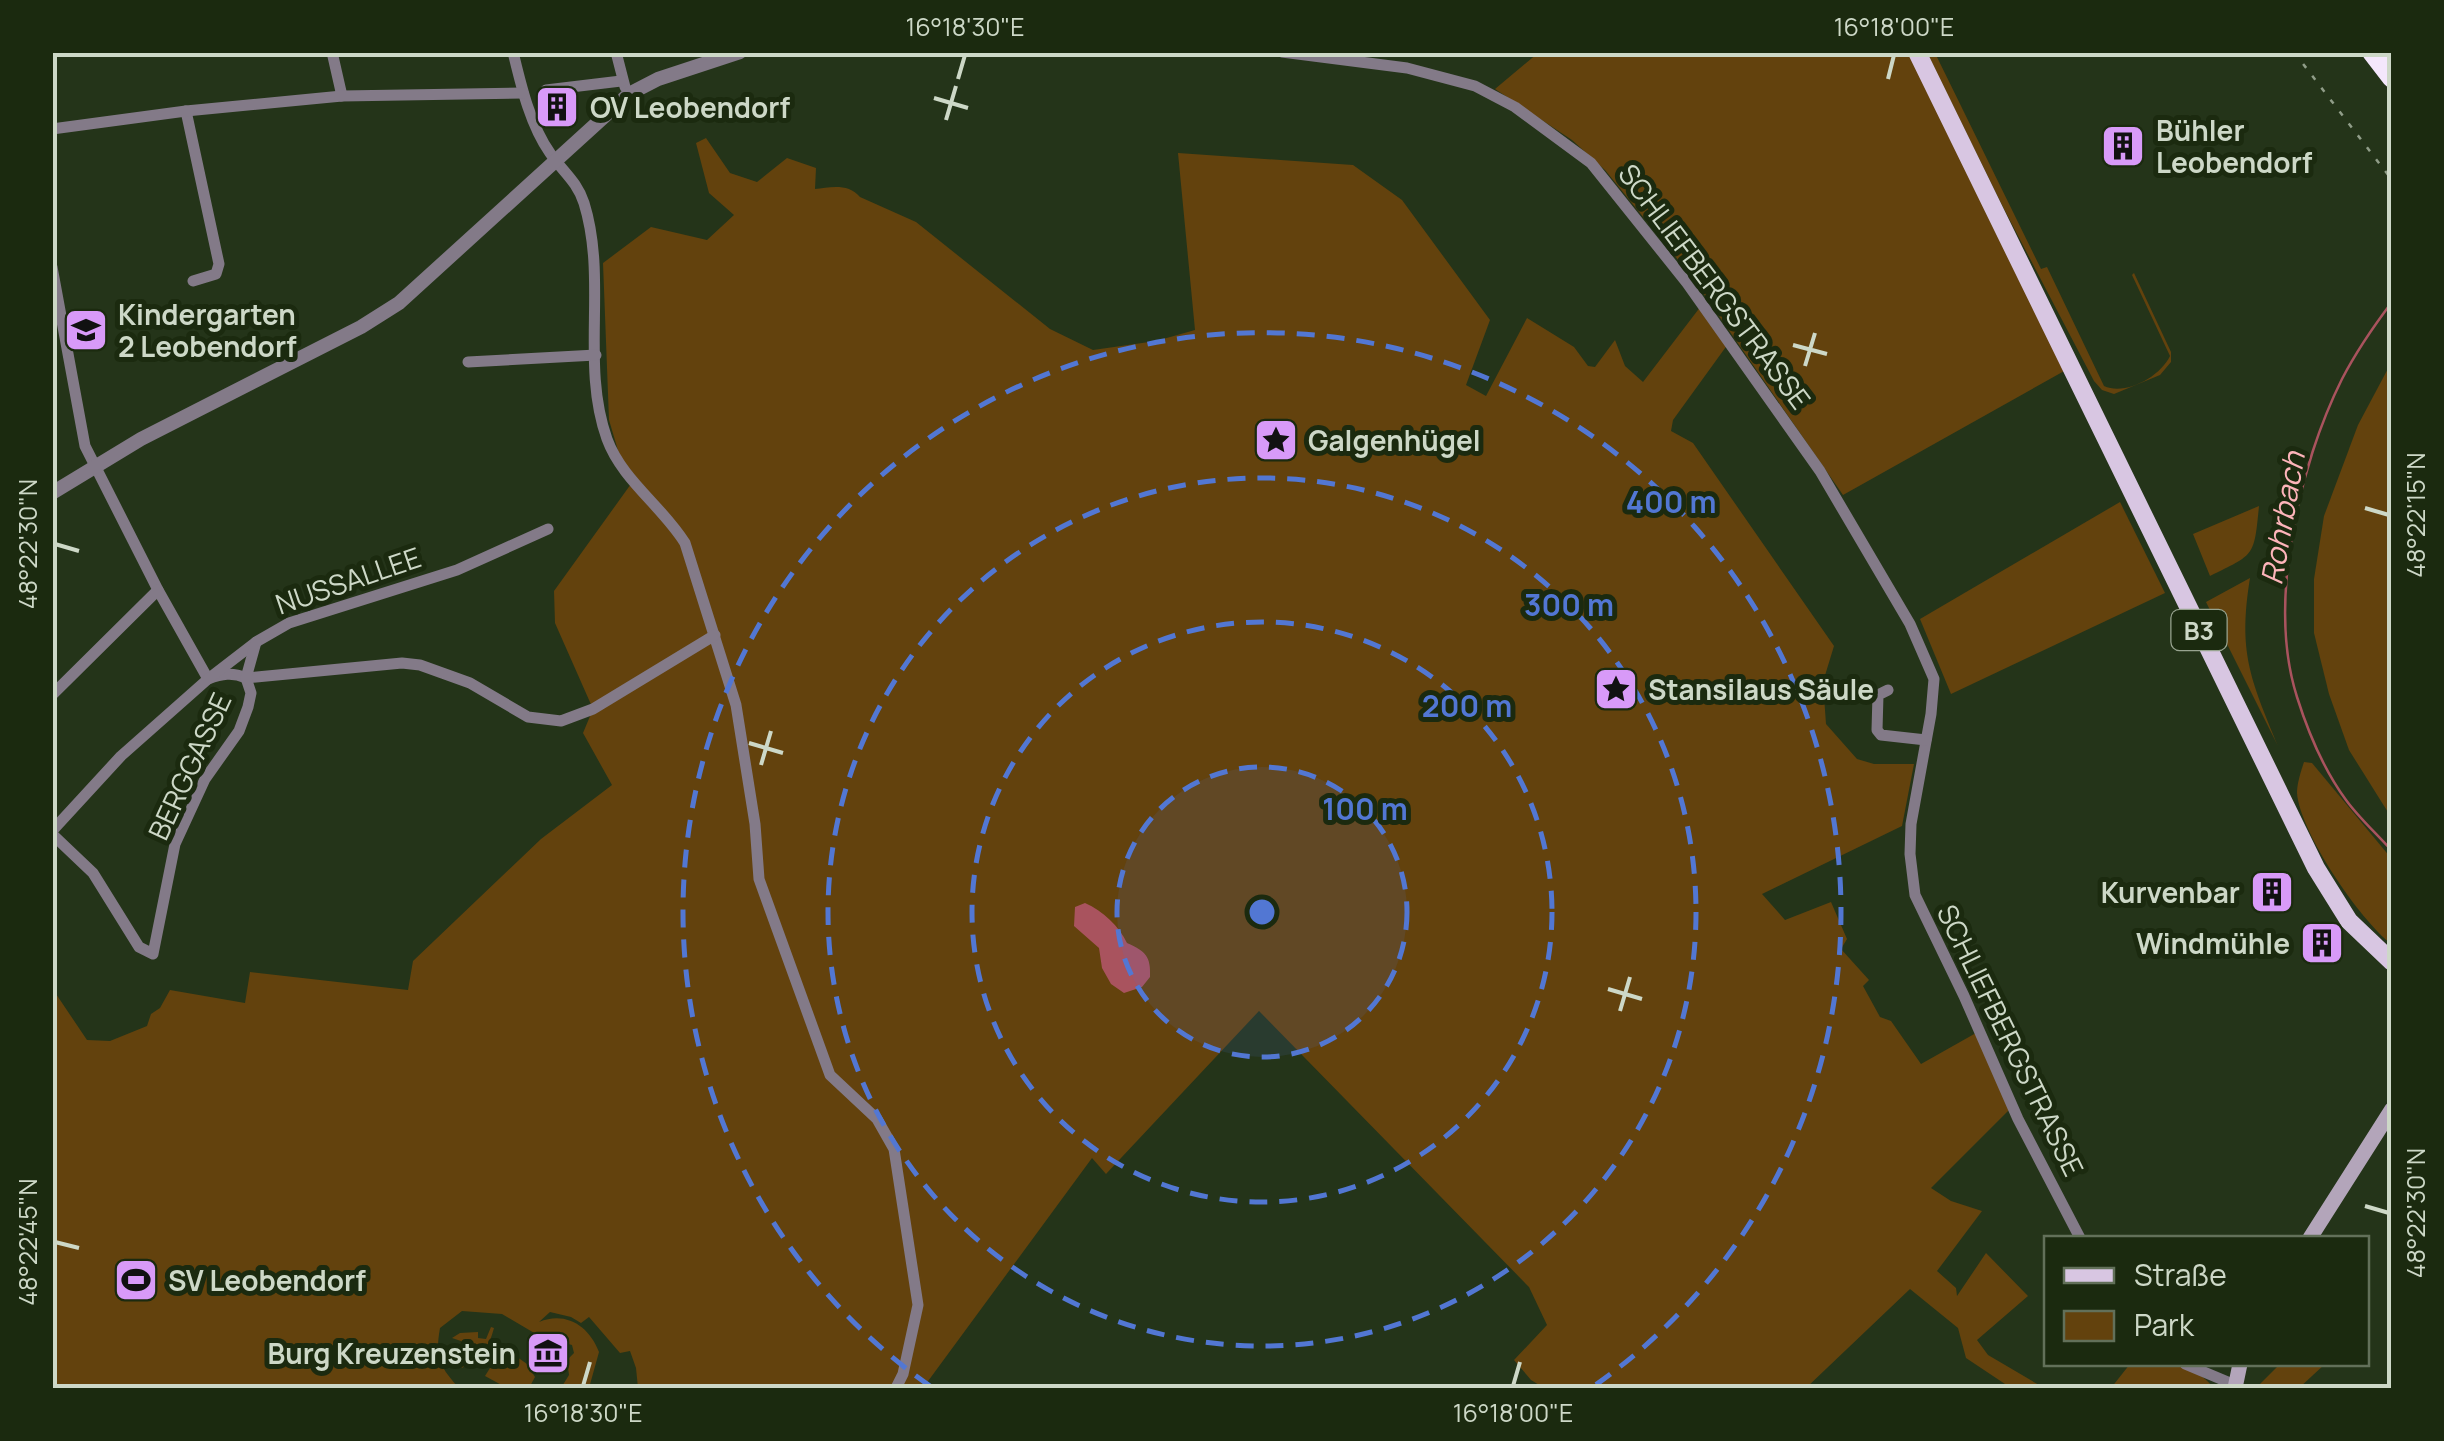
<svg xmlns="http://www.w3.org/2000/svg" width="2444" height="1441" font-family="Manrope,sans-serif">
	<style>
		.green { fill: #63420d }
		.water { fill: #a9535e }
		.lines { fill: none; stroke-linecap: round; stroke-linejoin: round }
		.stream { stroke: #a9535e; stroke-width: 2.5 }
		.minor { stroke: #837a88; stroke-width: 11 }
		.tertiary { stroke: #837a88; stroke-width: 14 }
		.secondary { stroke: #b3a5ba; stroke-width: 15 }
		.primary { stroke: #d8c6e2; stroke-width: 18 }
		.motorway { stroke: #f4e7fc; stroke-width: 20 }
		.rail { stroke: #909d88; stroke-width: 2.5; stroke-dasharray: 5 10; stroke-linecap: butt }
		.ticks { fill: none; stroke: #cdd8c7; stroke-width: 4 }
		.ring { fill: none; stroke: #5277d3; stroke-width: 5; stroke-dasharray: 18 12 }
		.labels { text-anchor: middle; dominant-baseline: central; stroke-width: 10; stroke-linejoin: round; paint-order: stroke }
		.shield { fill: #1b2a0f; stroke: #98a490; stroke-width: 2.5 }
		.shield-label { font-size: 25px; font-weight: bold; fill: #cdd8c7 }
		.poi-label { font-size: 28px; font-weight: bold; fill: #cdd8c7; stroke: #1b2a0f; text-anchor: start }
		.street-label { font-size: 28px; fill: #cdd8c7; stroke: #1b2a0f }
		.water-label { font-size: 30px; font-style: italic; fill: #fdb4ba; stroke: #1b2a0f }
		.centre { fill: #5277d3; stroke: #1b2a0f; stroke-width: 5 }
		.ring-label { font-size: 30px; text-anchor: middle; font-weight: bold; fill: #5277d3; stroke: #1b2a0f; stroke-width: 10; stroke-linejoin: round; paint-order: stroke }
		.neatline { fill: none; stroke: #cdd8c7; stroke-width: 4 }
		.ticks-label { font-size: 25px; text-anchor: middle; fill: #cdd8c7 }
	</style>
	<rect width="100%" height="100%" fill="#243419"/>
	<g class="green">
		<polygon points="1538,53 1910,53 2066,370 1843,495 1692,277 1605,170 1572,140 1495,89"/>
		<path d="M1927,53H1935L2041,269L2047,267L2104,386C2125,396 2160,377 2170,356L2132,275L2134,273L2171,352V362L2160,375L2114,394L2102,390L2094,381L2004,209Z"/>
		<path d="M706,138L730,173L757,182L787,158L816,168L815,189C830,187 849,183 860,197L916,222L1050,329L1093,350L1156,341L1195,330L1178,153L1353,165L1402,200L1490,320L1466,385L1486,396L1527,318L1574,347L1588,366L1595,367L1615,340L1625,366L1643,382L1701,306L1728,344L1673,420L1671,431L1693,443L1834,646L1823,682L1826,724L1857,759L1874,764H1914L1902,826L1762,894L1785,920L1831,902L1847,939L1841,949L1869,980L1863,986L1880,1017L1891,1021L1921,1064L1976,1033L2009,1110L1931,1188L1951,1201L1982,1211L1937,1271L1956,1288L1957,1296L1986,1253L2028,1296L1977,1340L1988,1355L2044,1388H2011L1966,1358L1958,1328L1910,1289L1806,1388H1544L1531,1380L1514,1360L1547,1325L1529,1287L1259,1011L1106,1174L1092,1158L923,1388H638L636,1368L630,1351L620,1353L589,1317L581,1323L571,1317L550,1312L539,1322C566,1311 589,1326 599,1352L589,1388H561L569,1375L567,1360L574,1353L572,1345L565,1343L558,1347L502,1314L462,1311L440,1328C435,1357 439,1366 459,1388H53L52,988L87,1040L110,1041L147,1026L151,1014L160,1008L170,990L245,1003L250,972L408,990L413,961L541,839L612,785L583,733L593,709L555,623L554,591L636,477L620,457L609,420L603,263L651,227L707,240L734,215L709,193L696,143Z"/>
		<polygon points="2391,363 2391,817 2349,750 2329,694 2314,633 2314,579 2324,516 2358,425"/>
		<polygon points="2120,502 2165,593 1951,694 1920,619"/>
		<path d="M2259,506C2254,557 2255,554 2210,576L2193,534Z"/>
		<path d="M2250,578C2238,652 2250,678 2278,746L2206,602Z"/>
		<path d="M2304,762L2312,763L2391,858V944C2360,920 2300,833 2297,793C2297,783 2301,771 2304,762Z"/>
		<path d="M491,1327L494,1328C489,1345 485,1357 472,1367L468,1363L462,1368L452,1350H460L461,1341L452,1338L460,1333L478,1332V1338L486,1339Z"/>
		<polygon points="503,1347 527,1364 535,1377 529,1388 507,1388 485,1376"/>
		<path d="M2130,1364C2166,1364 2189,1359 2214,1388H2111Z"/>
		<polygon points="2280,1364 2325,1364 2299,1388 2256,1388"/>
	</g>
	<path class="water" d="M1085,903C1103,911 1119,926 1127,943C1146,951 1151,957 1150,977L1142,987L1124,993L1111,984L1102,968L1099,948L1074,926L1075,907Z"/>
	<g class="lines">
		<path class="stream" d="M2392,302C2373,327 2356,352 2342,379C2299,465 2267,603 2297,697C2308,732 2324,770 2346,800C2359,818 2377,834 2392,851"/>
		<g class="minor">
			<polyline points="332,52 342,96"/>
			<path d="M513,52C521,85 530,125 550,153C562,171 577,181 584,203C608,280 580,364 607,439C622,480 662,506 685,543L736,705L755,824L759,879L830,1075L877,1119L894,1149L918,1305L903,1374L896,1388"/>
			<polyline points="616,52 625,87"/>
			<polyline points="1282,52 1407,68 1475,86 1515,107 1591,163 1687,283 1820,471 1910,624 1934,679 1931,714 1911,824 1910,854 1915,895 1964,996 2018,1119 2080,1238"/>
			<polyline points="546,90 621,81"/>
			<polyline points="186,111 219,264 216,274 193,281"/>
			<polyline points="52,129 186,111 342,96 523,93"/>
			<path d="M52,267L85,446L158,590L208,679C222,674 232,672 246,678L402,663L420,665L470,683L528,717L561,721L593,709L715,635"/>
			<polyline points="468,362 596,355"/>
			<polyline points="1888,690 1878,695 1877,730 1881,735 1926,740"/>
			<polyline points="52,695 158,590"/>
			<polyline points="52,831 121,756 208,679 256,642 289,623 457,570 548,529"/>
			<polyline points="52,834 93,873 139,947 153,954 175,844 205,779 239,731 248,707 251,693 246,678 256,642"/>
			<polyline points="2185,1364 2235,1385"/>
		</g>
		<polyline class="tertiary" points="52,493 141,439 361,327 399,303 629,94 658,79 740,52"/>
		<g class="secondary">
			<polyline points="2310,1238 2392,1109"/>
			<polyline points="2235,1388 2240,1364"/>
		</g>
		<polyline class="primary" points="1917,52 2316,868 2349,921 2392,962"/>
		<polyline class="motorway" points="2372,52 2392,78"/>
		<polyline class="rail" points="2294,52 2392,180"/>
	</g>
	<path class="ticks" d="M958,79L965,55M1888,79L1894,55M934,98L968,108M946,120L956,86M1793,345L1827,354M1805,366L1815,333M2365,508L2389,515M55,544L79,551M749,743L783,753M761,765L771,731M1608,989L1642,999M1620,1011L1630,977M2365,1206L2389,1213M55,1242L79,1248M583,1386L590,1362M1513,1386L1520,1362"/>
	<circle cx="1262" cy="912" r="145" fill="#5277d3" fill-opacity=".12"/>
	<g class="ring">
		<circle cx="1262" cy="912" r="145"/>
		<circle cx="1262" cy="912" r="290"/>
		<circle cx="1262" cy="912" r="434"/>
		<path d="M930 1386A579 579 0 1 1 1594 1386"/>
	</g>
	<defs>
		<g id="building-square" transform="scale(2.25)"><rect x="-9" y="-9" width="18" height="18" rx="4" fill="#d89af8" stroke="#1b2a0f"/><path d="M-4-6H4V6H1V3H-1V6H-4ZM-2.5-4.3h1.7v1.8h-1.7ZM.8-4.3h1.7v1.8H.8ZM-2.5-1h1.7V.8h-1.7ZM.8-1h1.7V.8H.8Z" fill="#111"/></g>
		<g id="school-square" transform="scale(2.25)"><rect x="-9" y="-9" width="18" height="18" rx="4" fill="#d89af8" stroke="#1b2a0f"/><path d="M0-5L7-2L0 1L-7-2ZM-4 1L0 2.5L4 1V4Q0 6-4 4Z" fill="#111"/></g>
		<g id="sight-square" transform="scale(2.25)"><rect x="-9" y="-9" width="18" height="18" rx="4" fill="#d89af8" stroke="#1b2a0f"/><path d="M0-6L1.8-2.2L6-1.7L2.9 1.2L3.7 5.4L0 3.3L-3.7 5.4L-2.9 1.2L-6-1.7L-1.8-2.2Z" fill="#111"/></g>
		<g id="stadium-square" transform="scale(2.25)"><rect x="-9" y="-9" width="18" height="18" rx="4" fill="#d89af8" stroke="#1b2a0f"/><path d="M0-5a6.5 5 0 1 0 0 10a6.5 5 0 1 0 0-10ZM-3.5-1.8h7v3.6h-7Z" fill="#111"/></g>
		<g id="museum-square" transform="scale(2.25)"><rect x="-9" y="-9" width="18" height="18" rx="4" fill="#d89af8" stroke="#1b2a0f"/><path d="M0-6L6-3V-2H-6V-3ZM-5-1h2V3h-2ZM-1-1h2V3h-2ZM3-1h2V3H3ZM-6 4H6V6H-6Z" fill="#111"/></g>
	</defs>
	<g fill-rule="evenodd">
		<use href="#building-square" x="557" y="107"/>
		<use href="#building-square" x="2123" y="146"/>
		<use href="#school-square" x="86" y="330"/>
		<use href="#sight-square" x="1276" y="440"/>
		<use href="#sight-square" x="1616" y="689"/>
		<use href="#building-square" x="2272" y="892"/>
		<use href="#building-square" x="2322" y="943"/>
		<use href="#stadium-square" x="136" y="1280"/>
		<use href="#museum-square" x="548" y="1353"/>
	</g>
	<g class="labels">
		<rect class="shield" x="2171.5" y="610" width="55" height="40" rx="8"/>
		<g class="shield-label">
			<text x="2199" y="630">B3</text>
		</g>
		<g class="poi-label">
			<text x="590" y="107">OV Leobendorf</text>
			<text x="2156" y="130">Bühler<tspan x="2156" dy="32">Leobendorf</tspan></text>
			<text x="118" y="314">Kindergarten<tspan x="118" dy="32">2 Leobendorf</tspan></text>
			<text x="1308" y="440">Galgenhügel</text>
			<text x="1648" y="689">Stansilaus Säule</text>
			<text x="2240" y="892" text-anchor="end">Kurvenbar</text>
			<text x="2290" y="943" text-anchor="end">Windmühle</text>
			<text x="168" y="1280">SV Leobendorf</text>
			<text x="516" y="1353" text-anchor="end">Burg Kreuzenstein</text>
		</g>
		<g class="street-label">
			<text transform="translate(1715 286) rotate(53)">SCHLIEFBERGSTRASSE</text>
			<text transform="translate(348 580) rotate(-19)">NUSSALLEE</text>
			<text transform="translate(189 766) rotate(-65)">BERGGASSE</text>
			<text transform="translate(2011 1040) rotate(64)">SCHLIEFBERGSTRASSE</text>
		</g>
		<g class="water-label">
			<text transform="translate(2282 518) rotate(-80)">Rohrbach</text>
		</g>
	</g>
	<circle cx="1262" cy="912" r="15" class="centre"/>
	<g class="ring-label">
		<text x="1671" y="513">400 m</text>
		<text x="1569" y="616">300 m</text>
		<text x="1467" y="717">200 m</text>
		<text x="1365" y="820">100 m</text>
	</g>
	<rect width="2444" height="1441" fill="none" stroke="#1b2a0f" stroke-width="110"/>
	<rect x="2044" y="1236" width="325" height="130" fill="#1b2a0f" stroke="#627059" stroke-width="2.5"/>
	<rect x="2064" y="1268" width="50" height="15" fill="#d8c6e2" stroke="#627059" stroke-width="2.5"/>
	<text x="2134" y="1286" font-size="30" fill="#cdd8c7">Straße</text>
	<rect x="2064" y="1311" width="50" height="30" fill="#63420d" stroke="#627059" stroke-width="2.5"/>
	<text x="2134" y="1336" font-size="30" fill="#cdd8c7">Park</text>
	<rect x="55" y="55" width="2334" height="1331" class="neatline"/>
	<g class="ticks-label">
		<text x="965" y="36">16°18'30"E</text>
		<text x="1894" y="36">16°18'00"E</text>
		<text transform="translate(2416 515) rotate(-90)" y="9">48°22'15"N</text>
		<text transform="translate(28 544) rotate(-90)" y="9">48°22'30"N</text>
		<text transform="translate(2416 1213) rotate(-90)" y="9">48°22'30"N</text>
		<text transform="translate(28 1242) rotate(-90)" y="9">48°22'45"N</text>
		<text x="583" y="1422">16°18'30"E</text>
		<text x="1513" y="1422">16°18'00"E</text>
	</g>
</svg>
